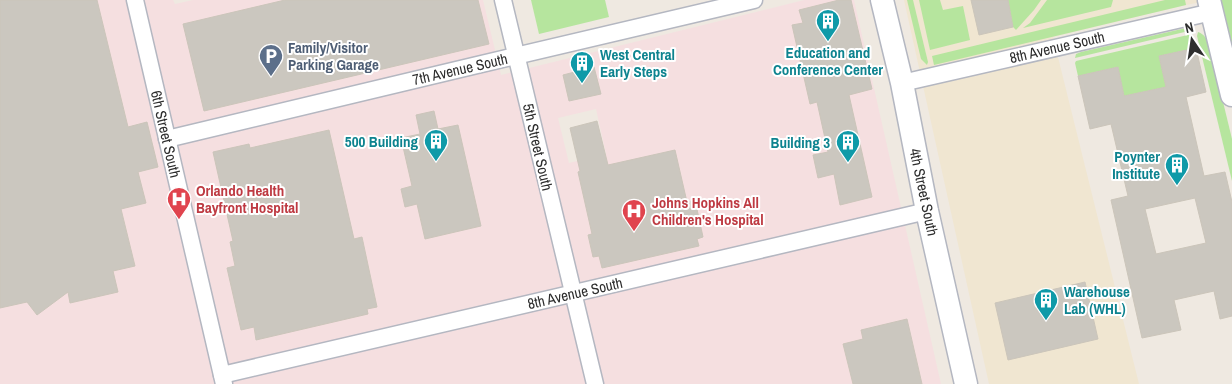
<svg xmlns="http://www.w3.org/2000/svg" width="1232" height="384" font-family="'Archivo Narrow',sans-serif">
	<style>
		.education { fill: #f0e6d1 }
		.medical { fill: #f5dfe0; fill-rule: evenodd }
		.green { fill: #b6e59e }
		.building { fill: #cbc7bf; stroke: #cbc5ba; fill-rule: evenodd }
		.lines { fill: none; stroke-linecap: round; stroke-linejoin: round }
		.street-casing { stroke: #b4b7c1; stroke-width: 19 }
		.secondary-casing { stroke: #b4b7c1; stroke-width: 25 }
		.street { stroke: #fff; stroke-width: 16 }
		.secondary { stroke: #fff; stroke-width: 22 }
		.labels { text-anchor: middle; dominant-baseline: central; stroke-width: 4; stroke-linejoin: round; paint-order: stroke }
		.service-label { font-size: 15px; font-weight: bold; fill: #4e5e75; stroke: #fff; text-anchor: start }
		.street-label { font-size: 15px; fill: #2e2e2e; stroke: #fff }
		.culture-label { font-size: 15px; font-weight: bold; fill: #0d838f; stroke: #fff; text-anchor: end }
		.health-label { font-size: 15px; font-weight: bold; fill: #be3a42; stroke: #fff; text-anchor: start }
	</style>
	<rect width="100%" height="100%" fill="#efe9e1"/>
	<polygon class="education" points="904,0 1212,0 1186,5 1053,37 1139,384 989,384"/>
	<path class="medical" d="M0,0H173L175,4L193,0H483L501,75L804,0H854L941,384H0ZM596,109L606,154L569,163L558,118Z"/>
	<g class="green">
		<polygon points="531,0 605,0 609,17 539,34"/>
		<polygon points="907,0 913,0 928,62 927,65 921,59"/>
		<polygon points="919,0 940,0 943,10 963,6 970,40 930,50"/>
		<polygon points="1008,0 1041,0 1034,10 1016,30 1013,27"/>
		<polygon points="1047,0 1113,0 1111,7 1023,28 1030,23"/>
		<polygon points="1165,0 1185,0 1186,5 934,65 932,56"/>
		<polygon points="1221,0 1232,0 1232,46"/>
		<polygon points="1186,28 1193,30 1075,58 1076,54 1081,52"/>
		<path d="M1198,32C1204,34 1206,38 1209,44L1232,139V181L1197,36Z"/>
		<polygon points="1192,34 1196,48 1159,56 1166,87 1124,96 1118,67 1078,76 1075,63 1076,61"/>
	</g>
	<g class="building">
		<polygon points="0,0 97,0 128,127 147,122 158,167 138,172 146,203 121,209 135,266 113,271 118,292 70,303 68,292 37,315 27,302 0,308"/>
		<polygon points="285,0 478,0 489,44 204,111 183,24"/>
		<polygon points="839,0 851,0 872,89 849,95 872,197 840,205 834,174 818,178 813,155 828,152 817,102 810,104 792,25 803,23 799,10"/>
		<polygon points="971,0 1008,0 1013,27 979,35"/>
		<path d="M1196,48L1206,92L1186,97L1204,176L1225,172L1232,202V316L1220,319L1214,291L1174,300L1181,330L1142,338L1111,200L1128,196L1111,124L1090,129L1078,76L1118,67L1124,96L1166,87L1159,56ZM1195,198L1206,243L1156,254L1145,209Z"/>
		<polygon points="594,67 601,94 569,101 563,75"/>
		<polygon points="434,111 438,129 458,125 481,226 425,239 417,204 405,207 401,189 412,186 401,138 420,134 416,115"/>
		<polygon points="597,121 608,165 675,150 687,202 695,200 703,237 697,239 699,246 602,268 599,256 593,257 588,235 592,234 578,172 580,171 570,128"/>
		<polygon points="329,130 354,239 362,237 377,307 367,309 368,314 256,340 254,327 241,330 227,268 235,266 230,242 233,241 213,152 249,144 250,148"/>
		<polygon points="1085,282 1098,339 1008,360 995,303"/>
		<polygon points="907,319 922,384 853,384 843,344 863,339 861,330"/>
	</g>
	<g class="lines">
		<g class="street-casing">
			<g id="street">
				<polyline points="135,0 224,384"/>
				<polyline points="503,0 595,384"/>
				<polyline points="902,83 1212,12"/>
				<polyline points="167,139 473,66 754,0"/>
				<polyline points="222,375 927,211"/>
			</g>
		</g>
		<g class="secondary-casing">
			<g id="secondary">
				<polyline points="882,0 902,83 927,211 966,384"/>
				<polyline points="1209,0 1232,95"/>
			</g>
		</g>
		<use href="#street" class="street"/>
		<use href="#secondary" class="secondary"/>
	</g>
	<defs>
		<g id="building-pin" transform="scale(1.25)"><path d="M0 17L-7.5 6A9.5 9.5 0 1 1 7.5 6Z" fill="#0f9aa8" stroke="#fff"/><path d="M-4-6H4V6H1V3H-1V6H-4ZM-2.5-4.3h1.7v1.8h-1.7ZM.8-4.3h1.7v1.8H.8ZM-2.5-1h1.7V.8h-1.7ZM.8-1h1.7V.8H.8Z" fill="#fff"/></g>
		<g id="parking-pin" transform="scale(1.25)"><path d="M0 17L-7.5 6A9.5 9.5 0 1 1 7.5 6Z" fill="#5c6f8a" stroke="#fff"/><path d="M-3.5-5.5H1a3.5 3.5 0 0 1 0 7H-1V5.5H-3.5ZM-1-3.4V-.6H.8a1.4 1.4 0 0 0 0-2.8Z" fill="#fff"/></g>
		<g id="hospital-pin" transform="scale(1.25)"><path d="M0 17L-7.5 6A9.5 9.5 0 1 1 7.5 6Z" fill="#e0444e" stroke="#fff"/><path d="M-5-5h3v3.5h4V-5h3V5h-3V1.5h-4V5h-3Z" fill="#fff"/></g>
	</defs>
	<g fill-rule="evenodd">
		<use href="#building-pin" x="828" y="21"/>
		<use href="#parking-pin" x="271" y="56"/>
		<use href="#building-pin" x="582" y="63"/>
		<use href="#building-pin" x="436" y="141"/>
		<use href="#building-pin" x="848" y="142"/>
		<use href="#building-pin" x="1177" y="165"/>
		<use href="#hospital-pin" x="179" y="199"/>
		<use href="#hospital-pin" x="634" y="211"/>
		<use href="#building-pin" x="1046" y="300"/>
	</g>
	<g class="labels">
		<g class="service-label">
			<text x="288" y="47">Family/Visitor<tspan x="288" dy="17">Parking Garage</tspan></text>
		</g>
		<g class="street-label">
			<text transform="translate(1057 47) rotate(-13)">8th Avenue South</text>
			<text transform="translate(460 69) rotate(-13)">7th Avenue South</text>
			<text transform="translate(166 134) rotate(77)">6th Street South</text>
			<text transform="translate(538 147) rotate(77)">5th Street South</text>
			<text transform="translate(924 192) rotate(78)">4th Street South</text>
			<text transform="translate(575 293) rotate(-13)">8th Avenue South</text>
		</g>
		<g class="culture-label">
			<text x="828" y="52" text-anchor="middle">Education and<tspan x="828" dy="17">Conference Center</tspan></text>
			<text x="600" y="54" text-anchor="start">West Central<tspan x="600" dy="17">Early Steps</tspan></text>
			<text x="418" y="141">500 Building</text>
			<text x="830" y="142">Building 3</text>
			<text x="1160" y="156">Poynter<tspan x="1160" dy="17">Institute</tspan></text>
			<text x="1064" y="291" text-anchor="start">Warehouse<tspan x="1064" dy="17">Lab (WHL)</tspan></text>
		</g>
		<g class="health-label">
			<text x="196" y="190">Orlando Health<tspan x="196" dy="17">Bayfront Hospital</tspan></text>
			<text x="652" y="202">Johns Hopkins All<tspan x="652" dy="17">Children's Hospital</tspan></text>
		</g>
	</g>
	<g transform="translate(1192 40) rotate(347)" stroke="#ffffff" stroke-width="4" paint-order="stroke">
	<path d="M0-4L9 19L0 12L-9 19Z" fill="#2e2e2e"/>
	<text y="-8" font-size="14" font-weight="bold" text-anchor="middle" fill="#2e2e2e">N</text>
	</g>
</svg>
